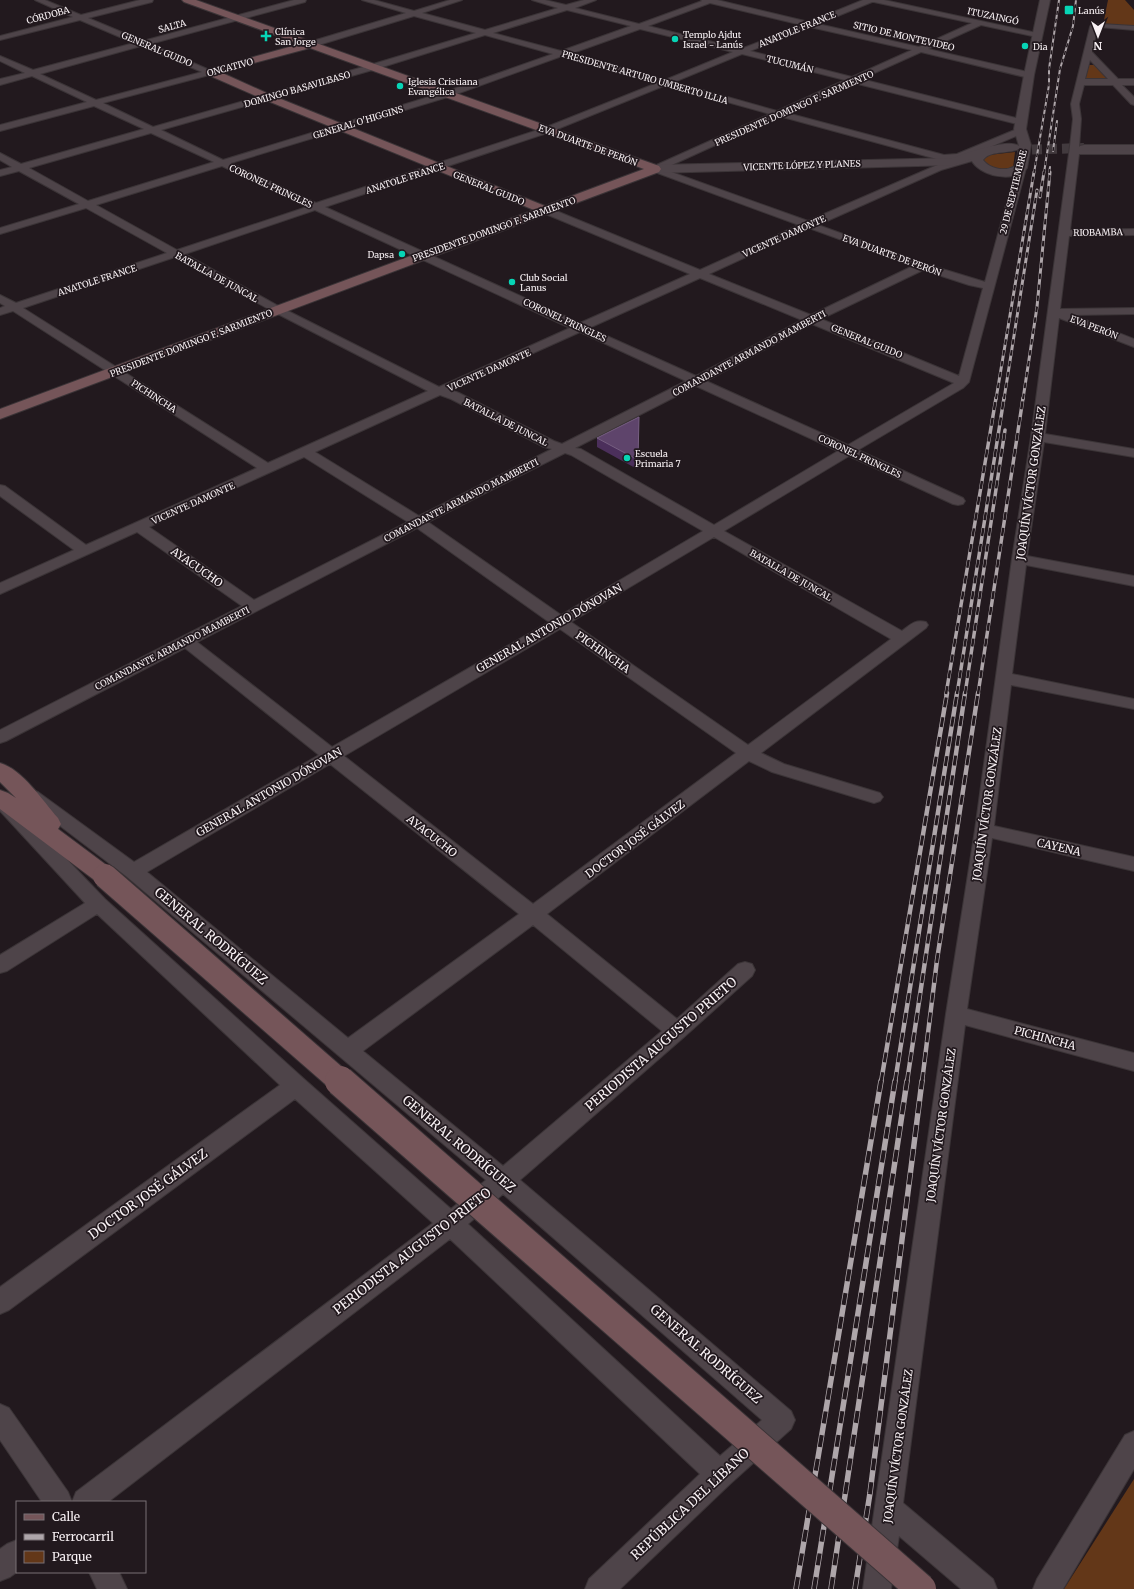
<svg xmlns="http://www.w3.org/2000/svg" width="1134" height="1589" font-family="Merriweather,serif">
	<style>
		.green { fill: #633718 }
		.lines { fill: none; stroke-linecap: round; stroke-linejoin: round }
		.tertiary-tunnel { stroke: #423a3e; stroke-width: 10; stroke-dasharray: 10 5; stroke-linecap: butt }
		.pedestrian-casing { stroke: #3b3437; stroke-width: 2 }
		.minor-casing { stroke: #3b3437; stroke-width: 2 }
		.tertiary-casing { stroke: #3b3437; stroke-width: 2 }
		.secondary-casing { stroke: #3b3437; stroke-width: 2 }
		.pedestrian { fill: #4e4449; fill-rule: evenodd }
		.minor { fill: #4e4449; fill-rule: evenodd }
		.tertiary { fill: #4e4449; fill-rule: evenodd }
		.secondary { fill: #755559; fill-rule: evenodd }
		.rail-far4-casing { stroke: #aea6aa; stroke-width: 2 }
		.rail-far3-casing { stroke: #aea6aa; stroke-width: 3 }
		.rail-far2-casing { stroke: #aea6aa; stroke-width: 3.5 }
		.rail-far1-casing { stroke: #aea6aa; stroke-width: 4.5 }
		.rail-casing { stroke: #aea6aa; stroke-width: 5.5 }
		.rail-far4 { stroke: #22191e; stroke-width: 1.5; stroke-dasharray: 4; stroke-linecap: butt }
		.rail-far3 { stroke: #22191e; stroke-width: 2; stroke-dasharray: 5.5; stroke-linecap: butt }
		.rail-far2 { stroke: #22191e; stroke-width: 2.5; stroke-dasharray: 8; stroke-linecap: butt }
		.rail-far1 { stroke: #22191e; stroke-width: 3; stroke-dasharray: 10; stroke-linecap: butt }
		.rail { stroke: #22191e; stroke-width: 4; stroke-dasharray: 12; stroke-linecap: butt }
		.secondary-bridge-far1-casing { stroke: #3b3437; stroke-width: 26; stroke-linecap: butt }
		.secondary-bridge-casing { stroke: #3b3437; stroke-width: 32; stroke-linecap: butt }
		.secondary-bridge-far1 { stroke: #755559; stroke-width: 24 }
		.secondary-bridge { stroke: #755559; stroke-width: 30 }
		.wall { fill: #4b2f5b }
		.building { fill: #5e446b; stroke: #765f81 }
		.poi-dot { fill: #07d5b6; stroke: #22191e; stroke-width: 1.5 }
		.labels { text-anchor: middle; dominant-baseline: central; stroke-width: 3.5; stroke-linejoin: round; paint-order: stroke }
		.far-poi-label { font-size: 9px; fill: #f9f2f5; stroke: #22191e; text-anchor: start }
		.far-street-label { font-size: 9px; fill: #f9f2f5; stroke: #22191e }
		.street-label { font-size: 11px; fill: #f9f2f5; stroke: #22191e }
		.near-street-label { font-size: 13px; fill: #f9f2f5; stroke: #22191e }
	</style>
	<rect width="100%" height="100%" fill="#22191e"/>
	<g class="green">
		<polygon points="1108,0 1125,0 1134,10 1134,27 1103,25"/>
		<polygon points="1087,65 1095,65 1109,81 1084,81"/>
		<path d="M1015,152L1013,168C1003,171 993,168 983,164L982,158L988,155Z"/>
		<polygon points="1134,1479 1134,1589 1064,1589"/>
	</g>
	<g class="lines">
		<polyline class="tertiary-tunnel" points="1017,150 1084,148"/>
		<g class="pedestrian-casing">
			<polygon id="pedestrian" points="1101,24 1134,26 1134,30 1099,27 1099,25"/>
		</g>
		<g class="minor-casing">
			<g id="minor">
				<path d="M35,0H45L81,15L140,0H153L152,2L88,18L143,41L294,0H306L305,2L150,44L214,72L213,74L103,103L153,127L370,65L476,33L414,16L312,47H306V43L406,13L362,0H374L414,11L450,0H462L422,13L485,30L558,8L532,0H545L566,5L584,0H596L575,8L639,24L702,1L701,0H717L809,22L863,0H884L1037,33L1041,35L1037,37L981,25L928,49L1032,73L1033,75L1032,77L1029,78L921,52L861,79L1024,120L1026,122L1024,124L1021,125L854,83L787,113L944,155L957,154L1017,129H1023L1025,131L1023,133L969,156L974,159L972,161L941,170L818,225L926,264L985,282L1016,168L1021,165L1026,168L969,382L963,388L858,450L963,498L965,501L963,504L958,505L953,504L849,456L724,531L902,631C910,625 915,619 926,622L928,625L926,628L761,753L784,764L880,793L883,797L880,801L874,803L772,772L749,761L547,914L677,1019L738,964L745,962L752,964L755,970L752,976L684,1037L520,1180L791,1411L795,1420L791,1429L730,1484L620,1589H585L589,1579L700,1474L450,1239L108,1502H72L76,1492L433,1223L295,1099L9,1310L0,1314V1287L280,1085L97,914L7,971L0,973V955L85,903L0,811V794L6,796L105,899L304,1079L451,1209L486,1180L126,876L26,800L23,796L26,792L32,790L38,792L134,862L319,755L185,648L6,741L0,743V730L242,606L137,532L0,594V583L74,550L0,496V485L5,486L86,545L257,468L13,311L0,315V308L5,306L0,303V295L16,303L167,253L86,208L0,234V228L79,204L19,171L0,176V170L12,167L0,160V153L21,164L144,129L94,106L0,131V125L87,102L32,76L0,85V79L25,73L0,61V56L33,70L134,43L80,20L0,40V36L73,17ZM872,2H874L972,23L919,47L818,24ZM710,3L802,25L741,49L648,26ZM567,10L631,26L561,51L493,33ZM810,27L912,50L852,77L750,51ZM640,29L733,52L665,80L570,54ZM485,35L553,54L445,92L223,160L161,130L376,69ZM141,46L202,72L96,100L40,74ZM742,54L845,80L777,111L674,82ZM562,56L657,83L544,128L316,203L231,163L451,96ZM666,85L770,114L652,167L650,169L652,171L799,225L700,270L549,208H541L540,210L541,212L690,274L580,323L325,207L550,132ZM779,116L944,161L955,160L935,166L808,221L663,169ZM151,133L214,162L88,201L29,168ZM222,166L307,207L177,250L96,205ZM315,210L570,328L439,387L282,308L185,254ZM809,228L913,266L811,315L709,274ZM175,257L274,312L428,391L268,463L23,308ZM923,270L969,285L983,288L959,376L821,319ZM700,278L802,320L696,376L589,328ZM812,324L954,383L848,445L706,381ZM580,332L686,381L562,444L554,441L459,393L451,390ZM696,386L838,451L714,525L581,449L575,448ZM440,395L451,399L544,447L552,449L419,516L315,452ZM565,453L571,455L703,531L561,615L428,522ZM304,457L408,522L254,600L149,527ZM417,528L549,622L332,747L197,642ZM714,537L891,639L748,745L571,622ZM560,629L736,753L533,904L344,756ZM330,764L519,914L348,1038L147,872ZM533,925L662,1031L503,1166L363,1051ZM503,1194L762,1420L720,1456L468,1224Z"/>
				<path d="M1101,24L1105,26L1097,29L1092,52L1118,79H1134V85H1122L1134,97V105L1131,104L1113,85H1084L1079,104L1081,119L1079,148H1134V154H1079L1070,230L1134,229V235L1069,236L1060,309L1134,308V314L1073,315L1134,339V347L1059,318L1045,434L1134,449V457L1044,442L1027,556L1134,576V586L1026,565L1012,674L1134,699V709L1011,685L994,826L1134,857V871L992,838L967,1009L1134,1053V1071L965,1025L903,1503L993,1579L997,1589H961L899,1536L891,1589H863L946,1014L975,830L1012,559L1031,437L1070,146L1073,119L1071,104L1090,27L1091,25ZM1090,60L1108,79H1085Z"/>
				<polygon points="0,1404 9,1408 68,1492 72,1502 42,1502 0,1440"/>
				<polygon points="1134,1431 1134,1469 1063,1589 1033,1589 1037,1579 1125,1435"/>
				<polygon points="17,1540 17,1572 10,1577 0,1581 0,1549 7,1544"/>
				<polygon points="89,1572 119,1572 127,1589 97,1589"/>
			</g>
		</g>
		<g class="tertiary-casing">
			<g id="tertiary">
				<path d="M1040,0H1050L1034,75L1026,129L1031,145L1027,168C1015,184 978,176 971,159L954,165L655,173L651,172L649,169L651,166L655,165L953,158C966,153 1009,138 1019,146L1014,129L1024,75ZM1019,149L1015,166C1005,172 990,169 983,160C990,150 1008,154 1019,149Z"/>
				<polygon points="1084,145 1134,145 1134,151 1080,150 1078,148 1080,146"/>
			</g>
		</g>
		<g class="secondary-casing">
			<g id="secondary">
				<path d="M182,0H196L659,166L661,169L659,172L0,419V409L534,210L263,99L206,74L205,72L206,70L300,44L184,2ZM310,48L644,169L545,206L271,95L220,72Z"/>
				<path d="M0,763C22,769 43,801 58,818L61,824L58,829L113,870L117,876L113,882L105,885L97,882L0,809V790L8,793L16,798L0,782Z"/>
			</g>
		</g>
		<use href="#pedestrian" class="pedestrian"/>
		<use href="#minor" class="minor"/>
		<use href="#tertiary" class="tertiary"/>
		<use href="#secondary" class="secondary"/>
		<g class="rail-far4-casing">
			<g id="rail-far4">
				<polyline points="1053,151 1057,121"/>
				<polyline points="1034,173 1049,85 1049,69 1059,0"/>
				<polyline points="1044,173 1060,69 1073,26 1076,0"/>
				<polyline points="1049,173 1050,167"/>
			</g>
		</g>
		<g class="rail-far3-casing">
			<g id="rail-far3">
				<polyline points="1040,197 1044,172"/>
				<polyline points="996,399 1034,172"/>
				<polyline points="1004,399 1037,190"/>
				<polyline points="1023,399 1037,307 1050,172"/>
			</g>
		</g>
		<g class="rail-far2-casing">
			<g id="rail-far2">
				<polyline points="946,694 996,398"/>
				<polyline points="957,694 1004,398"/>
				<polyline points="965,694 1005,430"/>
				<polyline points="978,694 1023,398"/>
			</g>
		</g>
		<g class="rail-far1-casing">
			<g id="rail-far1">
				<polyline points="881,1082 947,693"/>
				<polyline points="895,1082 957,693"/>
				<polyline points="907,1082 965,693"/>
				<polyline points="922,1082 937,960 978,693"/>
			</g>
		</g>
		<g class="rail-casing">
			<g id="rail">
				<polyline points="796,1589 881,1081"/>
				<polyline points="814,1589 895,1081"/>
				<polyline points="831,1589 907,1081"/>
				<polyline points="855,1589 870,1493 922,1081"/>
			</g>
		</g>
		<use href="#rail-far4" class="rail-far4"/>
		<use href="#rail-far3" class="rail-far3"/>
		<use href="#rail-far2" class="rail-far2"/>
		<use href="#rail-far1" class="rail-far1"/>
		<use href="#rail" class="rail"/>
		<g class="secondary-bridge-far1-casing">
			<polyline id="secondary-bridge-far1" points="105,876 341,1082"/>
		</g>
		<g class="secondary-bridge-casing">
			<polyline id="secondary-bridge" points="340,1081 921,1589"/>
		</g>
		<use href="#secondary-bridge-far1" class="secondary-bridge-far1"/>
		<use href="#secondary-bridge" class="secondary-bridge"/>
	</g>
	<polygon class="wall" points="639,417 637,469 597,447 597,438"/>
	<polygon class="building" points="639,417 638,460 597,438"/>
	<g class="poi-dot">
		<rect x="1064" y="5" width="10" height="10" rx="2"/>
		<path d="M264 30h4v4h4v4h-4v4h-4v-4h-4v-4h4z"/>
		<circle cx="675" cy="39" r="4"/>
		<circle cx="1025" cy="46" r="4"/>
		<circle cx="400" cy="86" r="4"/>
		<circle cx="402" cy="254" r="4"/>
		<circle cx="512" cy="282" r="4"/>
		<circle cx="627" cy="458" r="4"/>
	</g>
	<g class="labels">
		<g class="far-poi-label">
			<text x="1078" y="10">Lanús</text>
			<text x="275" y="31">Clínica<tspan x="275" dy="10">San Jorge</tspan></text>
			<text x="683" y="34">Templo Ajdut<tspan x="683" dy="10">Israel - Lanús</tspan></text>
			<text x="1033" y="46">Dia</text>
			<text x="408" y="81">Iglesia Cristiana<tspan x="408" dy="10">Evangélica</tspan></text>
			<text x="394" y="254" text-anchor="end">Dapsa</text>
			<text x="520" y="277">Club Social<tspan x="520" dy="10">Lanus</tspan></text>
			<text x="635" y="453">Escuela<tspan x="635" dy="10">Primaria 7</tspan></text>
		</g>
		<g class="far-street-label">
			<text transform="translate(48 15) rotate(-15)">CÓRDOBA</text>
			<text transform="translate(993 16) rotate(12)">ITUZAINGÓ</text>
			<text transform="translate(172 26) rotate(-15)">SALTA</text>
			<text transform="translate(797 29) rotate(-22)">ANATOLE FRANCE</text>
			<text transform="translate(904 36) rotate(13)">SITIO DE MONTEVIDEO</text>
			<text transform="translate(157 49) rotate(23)">GENERAL GUIDO</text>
			<text transform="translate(790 64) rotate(14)">TUCUMÁN</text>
			<text transform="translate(230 67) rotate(-15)">ONCATIVO</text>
			<text transform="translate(645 77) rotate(16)">PRESIDENTE ARTURO UMBERTO ILLIA</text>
			<text transform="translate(297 89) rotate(-16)">DOMINGO BASAVILBASO</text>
			<text transform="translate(794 108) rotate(-24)">PRESIDENTE DOMINGO F. SARMIENTO</text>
			<text transform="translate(358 122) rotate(-17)">GENERAL O'HIGGINS</text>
			<text transform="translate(588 145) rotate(20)">EVA DUARTE DE PERÓN</text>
			<text transform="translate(802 165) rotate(-2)">VICENTE LÓPEZ Y PLANES</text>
			<text transform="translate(405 178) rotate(-18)">ANATOLE FRANCE</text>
			<text transform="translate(271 186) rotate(25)">CORONEL PRINGLES</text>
			<text transform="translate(489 188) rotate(22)">GENERAL GUIDO</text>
			<text transform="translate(1013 192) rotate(-76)">29 DE SEPTIEMBRE</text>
			<text transform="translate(494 229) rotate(-20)">PRESIDENTE DOMINGO F. SARMIENTO</text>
			<text transform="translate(1098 232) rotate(-1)">RIOBAMBA</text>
			<text transform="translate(784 236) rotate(-24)">VICENTE DAMONTE</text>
			<text transform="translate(892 255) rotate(20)">EVA DUARTE DE PERÓN</text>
			<text transform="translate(217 277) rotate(29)">BATALLA DE JUNCAL</text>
			<text transform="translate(97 280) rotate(-18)">ANATOLE FRANCE</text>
			<text transform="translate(565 320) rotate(25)">CORONEL PRINGLES</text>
			<text transform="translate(1094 327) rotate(21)">EVA PERÓN</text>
			<text transform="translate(867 341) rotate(22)">GENERAL GUIDO</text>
			<text transform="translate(191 343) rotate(-21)">PRESIDENTE DOMINGO F. SARMIENTO</text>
			<text transform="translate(749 353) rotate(-28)">COMANDANTE ARMANDO MAMBERTI</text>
			<text transform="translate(489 370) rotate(-24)">VICENTE DAMONTE</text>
			<text transform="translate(154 396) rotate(33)">PICHINCHA</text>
			<text transform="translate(506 422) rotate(27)">BATALLA DE JUNCAL</text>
			<text transform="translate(860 456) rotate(25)">CORONEL PRINGLES</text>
			<text transform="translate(461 500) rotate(-27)">COMANDANTE ARMANDO MAMBERTI</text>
			<text transform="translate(193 503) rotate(-24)">VICENTE DAMONTE</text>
			<text transform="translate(791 575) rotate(30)">BATALLA DE JUNCAL</text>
			<text transform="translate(172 648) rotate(-27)">COMANDANTE ARMANDO MAMBERTI</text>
		</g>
		<g class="street-label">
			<text transform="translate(1031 483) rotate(-82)">JOAQUÍN VÍCTOR GONZÁLEZ</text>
			<text transform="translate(197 567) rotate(35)">AYACUCHO</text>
			<text transform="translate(549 628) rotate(-30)">GENERAL ANTONIO DÓNOVAN</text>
			<text transform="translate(603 652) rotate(35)">PICHINCHA</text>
			<text transform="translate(269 792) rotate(-30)">GENERAL ANTONIO DÓNOVAN</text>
			<text transform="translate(987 804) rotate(-82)">JOAQUÍN VÍCTOR GONZÁLEZ</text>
			<text transform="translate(432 836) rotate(38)">AYACUCHO</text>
			<text transform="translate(635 839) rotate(-37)">DOCTOR JOSÉ GÁLVEZ</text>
			<text transform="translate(1059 847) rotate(13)">CAYENA</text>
			<text transform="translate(1045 1038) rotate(15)">PICHINCHA</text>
			<text transform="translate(941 1125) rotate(-82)">JOAQUÍN VÍCTOR GONZÁLEZ</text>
			<text transform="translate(898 1446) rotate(-82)">JOAQUÍN VÍCTOR GONZÁLEZ</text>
		</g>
		<g class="near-street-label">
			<text transform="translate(211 936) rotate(40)">GENERAL RODRÍGUEZ</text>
			<text transform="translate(661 1044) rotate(-41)">PERIODISTA AUGUSTO PRIETO</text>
			<text transform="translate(459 1144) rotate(40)">GENERAL RODRÍGUEZ</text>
			<text transform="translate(148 1194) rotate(-36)">DOCTOR JOSÉ GÁLVEZ</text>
			<text transform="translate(412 1251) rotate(-38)">PERIODISTA AUGUSTO PRIETO</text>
			<text transform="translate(706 1354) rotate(41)">GENERAL RODRÍGUEZ</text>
			<text transform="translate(690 1504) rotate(-43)">REPÚBLICA DEL LÍBANO</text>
		</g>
	</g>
	<rect x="16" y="1501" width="130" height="72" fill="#22191e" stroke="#787074"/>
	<rect x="24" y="1514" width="20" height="6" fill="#755559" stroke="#787074"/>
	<text x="52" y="1521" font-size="12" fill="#f9f2f5">Calle</text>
	<rect x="24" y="1534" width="20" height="6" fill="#aea6aa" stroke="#787074"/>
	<text x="52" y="1541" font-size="12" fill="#f9f2f5">Ferrocarril</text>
	<rect x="24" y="1551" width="20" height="12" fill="#633718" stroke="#787074"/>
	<text x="52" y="1561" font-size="12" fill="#f9f2f5">Parque</text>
	<g transform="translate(1098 36) rotate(180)" stroke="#22191e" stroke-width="3" paint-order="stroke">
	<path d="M0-3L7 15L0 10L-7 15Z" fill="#f9f2f5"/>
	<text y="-6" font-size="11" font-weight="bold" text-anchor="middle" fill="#f9f2f5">N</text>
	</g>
</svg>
